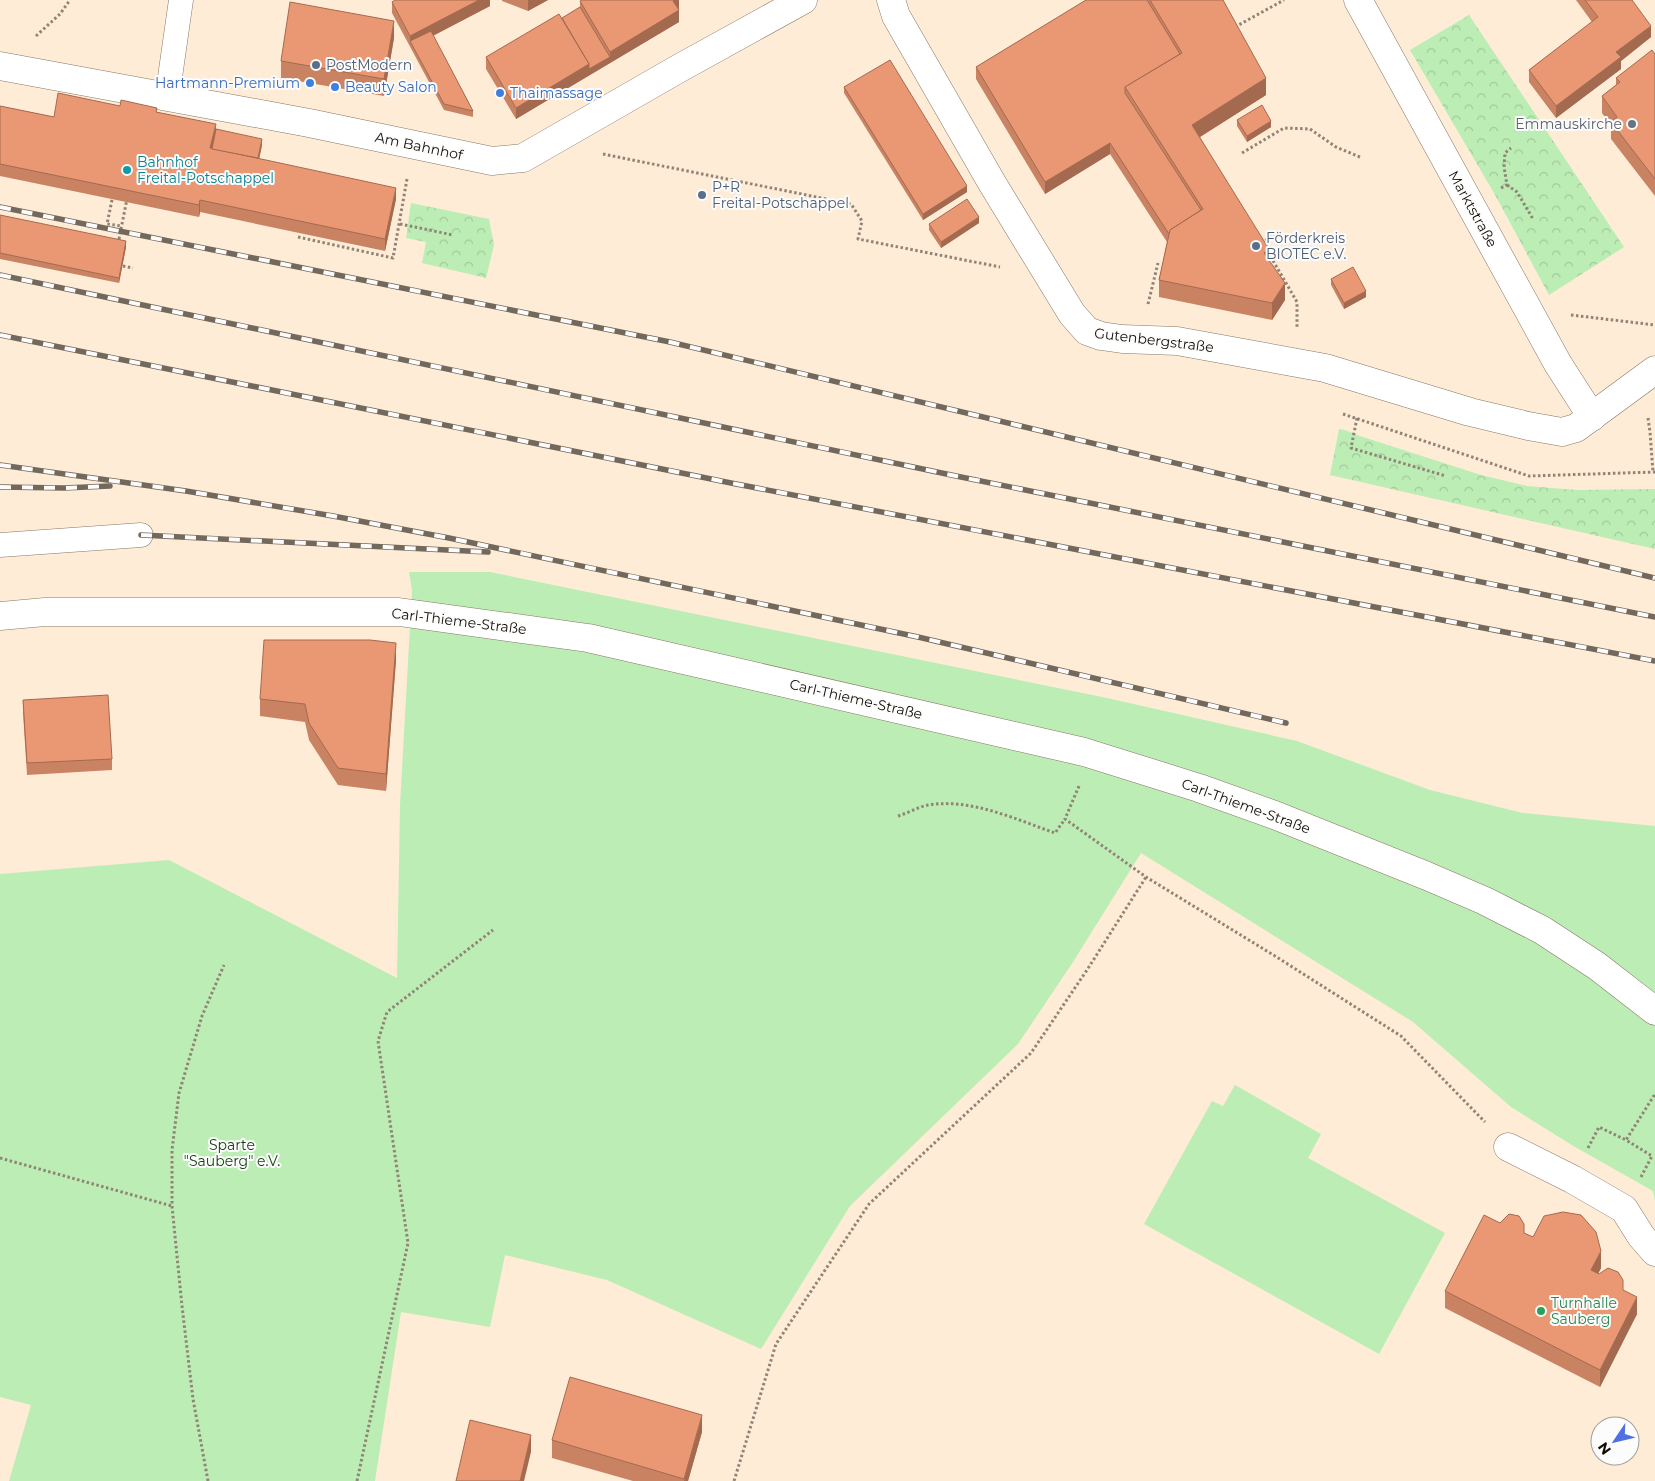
<svg xmlns="http://www.w3.org/2000/svg" width="1655" height="1481" font-family="Montserrat,sans-serif">
	<style>
		.green { fill: #bcedb5 }
		.forest { fill: url(#forest-crowns) }
		.lines { fill: none; stroke-linecap: round; stroke-linejoin: round }
		.service-casing { stroke: #877765; stroke-width: 25 }
		.minor-casing { stroke: #877765; stroke-width: 29 }
		.secondary-casing { stroke: #877765; stroke-width: 29 }
		.path { stroke: #918476; stroke-width: 3; stroke-dasharray: 2.5 2.5; stroke-linecap: butt }
		.service { stroke: #fff; stroke-width: 24 }
		.minor { stroke: #fff; stroke-width: 28 }
		.secondary { stroke: #fff; stroke-width: 28 }
		.rail-casing { stroke: #73685c; stroke-width: 5.5 }
		.rail { stroke: #fcfcfc; stroke-width: 4; stroke-dasharray: 11; stroke-linecap: butt }
		.wall { fill: #c98363 }
		.shaded-wall { fill: #a46a50 }
		.building { fill: #ea9873; stroke: #a46a50 }
		.service-dot { fill: #5c6f8a; stroke: #fcfcfc; stroke-width: 2 }
		.shop-dot { fill: #3f7fe0; stroke: #fcfcfc; stroke-width: 2 }
		.worship-dot { fill: #6b7280; stroke: #fcfcfc; stroke-width: 2 }
		.culture-dot { fill: #0f9aa8; stroke: #fcfcfc; stroke-width: 2 }
		.leisure-dot { fill: #2e9e5b; stroke: #fcfcfc; stroke-width: 2 }
		.labels { text-anchor: middle; dominant-baseline: central; stroke-width: 4; stroke-linejoin: round; paint-order: stroke }
		.service-label { font-size: 14px; fill: #4e5e75; stroke: #fcfcfc; text-anchor: start }
		.shop-label { font-size: 14px; fill: #366cbe; stroke: #fcfcfc; text-anchor: start }
		.worship-label { font-size: 14px; fill: #5b616d; stroke: #fcfcfc; text-anchor: end }
		.street-label { font-size: 14px; fill: #140e07; stroke: #fcfcfc }
		.culture-label { font-size: 14px; fill: #0d838f; stroke: #fcfcfc; text-anchor: start }
		.park-label { font-size: 14px; fill: #143c0f; stroke: #fcfcfc }
		.leisure-label { font-size: 14px; fill: #27864d; stroke: #fcfcfc; text-anchor: start }
	</style>
	<defs>
		<pattern id="forest-crowns" width="20" height="18" patternUnits="userSpaceOnUse" patternTransform="scale(1.25)"><rect width="20" height="18" fill="#bcedb5"/><path d="M2 6a3 3 0 1 1 6 0M12 15a3 3 0 1 1 6 0" fill="none" stroke="#a1ca9a"/></pattern>
	</defs>
	<rect width="100%" height="100%" fill="#feecd7"/>
	<g class="green">
		<polygon points="409,572 490,572 1107,698 1297,741 1430,790 1523,813 1655,826 1655,1201 1653,1191 1575,1147 1511,1107 1413,1022 1141,853 1073,962 1018,1044 850,1206 761,1349 607,1280 505,1255 490,1327 401,1312 375,1481 9,1481 31,1405 0,1397 0,874 169,860 397,978 400,805 412,590"/>
		<polygon points="1235,1085 1321,1134 1308,1158 1445,1233 1379,1354 1144,1224 1212,1101 1223,1106"/>
	</g>
	<g class="forest">
		<polygon points="1469,15 1624,247 1549,295 1494,193 1410,50"/>
		<polygon points="411,203 489,219 494,245 486,278 422,263 426,242 406,238"/>
		<polygon points="1339,429 1345,430 1360,436 1481,475 1527,486 1577,490 1655,489 1655,549 1330,475"/>
	</g>
	<g class="lines">
		<g class="service-casing">
			<g id="service">
				<polyline points="167,98 181,0"/>
				<polyline points="0,545 141,535"/>
			</g>
		</g>
		<g class="minor-casing">
			<g id="minor">
				<polyline points="891,0 896,16 992,183 1072,314 1087,331 1101,336 1122,339 1177,341 1325,368 1470,412 1528,426 1562,432 1576,428 1655,370"/>
				<polyline points="1358,0 1558,364 1592,417"/>
				<polyline points="0,66 309,123 492,161 523,158 678,69 803,0"/>
				<polyline points="1508,1147 1572,1179 1624,1209 1641,1236 1655,1252"/>
			</g>
		</g>
		<g class="secondary-casing">
			<polyline id="secondary" points="0,616 45,612 399,612 588,638 1084,752 1199,788 1277,816 1427,876 1485,901 1542,930 1597,966 1655,1011"/>
		</g>
		<g class="path">
			<polyline points="1235,27 1284,0"/>
			<polyline points="36,36 60,14 70,0"/>
			<polyline points="1242,153 1284,128 1310,129 1336,147 1360,157"/>
			<polyline points="603,154 851,204 862,221 858,239 1000,267"/>
			<polyline points="1507,185 1517,192 1533,219"/>
			<polyline points="1501,188 1507,185 1504,167 1505,153 1511,148"/>
			<polyline points="113,195 107,224 122,226"/>
			<polyline points="400,224 453,235"/>
			<polyline points="298,237 393,258 407,179"/>
			<polyline points="1261,243 1282,230"/>
			<polyline points="118,244 127,199"/>
			<polyline points="1268,252 1297,302 1297,327"/>
			<polyline points="118,265 133,268"/>
			<polyline points="1148,304 1158,263"/>
			<polyline points="1571,315 1655,325"/>
			<polyline points="1343,414 1529,476 1655,472"/>
			<polyline points="1357,418 1351,448 1446,476"/>
			<polyline points="1648,418 1650,432 1653,472"/>
			<polyline points="1079,786 1065,819 1146,877 1275,956 1401,1036 1485,1122"/>
			<path d="M898,816C908,813 918,807 928,805C971,798 1015,819 1055,833L1065,819"/>
			<polyline points="1588,1148 1599,1127 1626,1140"/>
			<polyline points="0,1158 172,1206"/>
			<polyline points="1641,1177 1652,1156 1626,1140 1655,1094"/>
			<polyline points="208,1481 193,1399 182,1306 172,1206 172,1150 179,1093 202,1016 224,965"/>
			<polyline points="357,1481 408,1243 378,1041 387,1012 493,930"/>
			<polyline points="734,1481 776,1344 869,1204 1031,1053 1087,970 1146,877"/>
		</g>
		<use href="#service" class="service"/>
		<use href="#minor" class="minor"/>
		<use href="#secondary" class="secondary"/>
		<g class="rail-casing">
			<g id="rail">
				<polyline points="0,207 670,342 1655,578"/>
				<polyline points="0,275 956,476 1655,617"/>
				<polyline points="0,335 731,483 1655,661"/>
				<polyline points="0,465 186,491 333,516 449,538 918,637 1286,723"/>
				<polyline points="0,487 64,488 110,486"/>
				<polyline points="141,535 488,552"/>
			</g>
		</g>
		<use href="#rail" class="rail"/>
	</g>
	<g class="wall">
		<polygon points="490,0 490,6 433,36 473,111 473,117 444,110 392,13 392,2"/>
		<polygon points="502,0 548,0 528,11 502,1"/>
		<polygon points="679,0 679,9 678,9 679,22 516,119 486,69 486,57 562,18 580,7 580,1"/>
		<polygon points="1086,0 1223,0 1266,95 1200,137 1269,261 1285,300 1272,320 1159,297 1159,280 1167,242 1110,154 1045,194 976,79 976,67"/>
		<polygon points="1576,0 1632,0 1651,37 1621,61 1621,69 1556,118 1529,82 1529,70 1592,22"/>
		<polygon points="394,38 384,96 281,78 281,61"/>
		<polygon points="1655,54 1655,196 1611,139 1611,126 1602,113 1602,96 1616,85 1616,78"/>
		<polygon points="844,87 967,192 923,220 844,93"/>
		<polygon points="0,106 54,117 120,106 157,112 216,129 262,145 259,159 396,199 385,251 200,212 199,217 0,176"/>
		<polygon points="1237,120 1271,127 1247,142 1237,126"/>
		<polygon points="0,215 126,247 119,283 0,259"/>
		<polygon points="979,223 941,248 929,230 929,224"/>
		<polygon points="1331,279 1366,297 1344,309 1331,285"/>
		<polygon points="396,660 386,791 338,785 309,740 305,722 260,716 260,699"/>
		<polygon points="23,700 112,759 112,770 27,775 23,712"/>
		<polygon points="1500,1223 1524,1233 1601,1268 1598,1274 1623,1290 1637,1314 1600,1387 1445,1308 1445,1291"/>
		<polygon points="702,1432 688,1481 633,1481 552,1458 552,1440"/>
	</g>
	<g class="shaded-wall">
		<polygon points="479,0 490,0 490,6 413,46 410,41 410,36"/>
		<polygon points="528,0 548,0 528,11"/>
		<polygon points="674,0 679,0 679,9 673,12 673,1"/>
		<polygon points="679,10 679,22 516,119 516,108 589,64 610,57 610,52"/>
		<polygon points="394,21 394,38 384,96 384,79"/>
		<polygon points="1651,26 1651,37 1621,61 1621,69 1556,118 1556,106 1616,52"/>
		<polygon points="1266,78 1266,95 1192,142 1192,125"/>
		<polygon points="1271,121 1271,127 1247,142 1247,136"/>
		<polygon points="216,124 216,135 212,154 210,148"/>
		<polygon points="262,139 262,145 257,169 257,164"/>
		<polygon points="1110,143 1110,154 1045,194 1045,182"/>
		<polygon points="967,186 967,192 923,220 923,214"/>
		<polygon points="396,188 396,199 385,251 385,239"/>
		<polygon points="200,200 200,212 199,217 199,205"/>
		<polygon points="979,217 979,223 941,248 941,242"/>
		<polygon points="126,241 126,247 119,283 119,278"/>
		<polygon points="1269,249 1269,266 1264,253"/>
		<polygon points="1285,283 1285,300 1272,320 1272,303"/>
		<polygon points="1366,291 1366,297 1344,309 1344,303"/>
		<polygon points="396,643 396,660 386,791 386,774"/>
		<polygon points="1601,1251 1601,1268 1591,1287 1591,1270"/>
		<polygon points="1637,1297 1637,1314 1600,1387 1600,1370"/>
		<polygon points="702,1415 702,1432 688,1481 684,1481"/>
		<polygon points="531,1435 531,1452 524,1481 520,1481"/>
	</g>
	<g class="building">
		<polygon points="395,0 479,0 410,36 392,2"/>
		<polygon points="582,0 674,0 673,1 679,10 610,52 580,1"/>
		<polygon points="1086,0 1147,0 1180,54 1125,87 1125,93 1201,210 1170,230 1169,234 1110,143 1045,182 976,67"/>
		<polygon points="1150,0 1223,0 1266,78 1192,125 1269,249 1264,253 1285,283 1272,303 1159,280 1170,230 1203,209 1125,87 1182,53"/>
		<polygon points="1585,0 1632,0 1651,26 1616,52 1621,57 1556,106 1529,70 1598,17"/>
		<polygon points="290,2 394,21 384,79 281,61"/>
		<polygon points="580,7 610,57 589,69 589,64 562,18"/>
		<polygon points="559,14 589,64 516,108 486,57"/>
		<polygon points="431,31 473,111 444,104 410,41"/>
		<polygon points="1652,50 1655,54 1655,179 1611,122 1617,117 1602,96 1620,82 1616,78"/>
		<polygon points="890,60 967,186 923,214 844,87"/>
		<polygon points="58,93 120,106 121,100 157,108 156,112 216,124 210,148 396,188 385,239 200,200 199,205 0,164 0,106 54,117"/>
		<polygon points="1262,105 1271,121 1247,136 1237,120"/>
		<polygon points="216,129 262,139 258,158 212,149"/>
		<polygon points="967,199 979,217 941,242 929,224"/>
		<polygon points="0,215 126,241 119,278 0,253"/>
		<polygon points="1353,267 1366,291 1344,303 1331,279"/>
		<polygon points="264,640 370,640 396,643 386,774 338,768 309,723 305,704 260,699"/>
		<polygon points="108,695 112,759 27,763 23,700"/>
		<polygon points="1563,1212 1581,1215 1596,1232 1601,1251 1591,1270 1599,1274 1608,1268 1618,1272 1623,1280 1623,1290 1637,1297 1600,1370 1445,1291 1484,1215 1500,1223 1509,1214 1519,1216 1524,1224 1524,1233 1533,1237 1544,1216"/>
		<polygon points="570,1377 702,1415 684,1479 552,1440"/>
		<polygon points="470,1420 531,1435 520,1481 456,1481"/>
	</g>
	<g class="service-dot">
		<circle cx="316" cy="65" r="5"/>
		<circle cx="702" cy="195" r="5"/>
		<circle cx="1256" cy="246" r="5"/>
	</g>
	<g class="shop-dot">
		<circle cx="310" cy="83" r="5"/>
		<circle cx="335" cy="87" r="5"/>
		<circle cx="500" cy="93" r="5"/>
	</g>
	<circle class="worship-dot" cx="1632" cy="124" r="5"/>
	<circle class="culture-dot" cx="127" cy="170" r="5"/>
	<circle class="leisure-dot" cx="1541" cy="1311" r="5"/>
	<g class="labels">
		<g class="service-label">
			<text x="326" y="65">PostModern</text>
			<text x="712" y="187">P+R<tspan x="712" dy="16">Freital-Potschappel</tspan></text>
			<text x="1266" y="238">Förderkreis<tspan x="1266" dy="16">BIOTEC e.V.</tspan></text>
		</g>
		<g class="shop-label">
			<text x="300" y="83" text-anchor="end">Hartmann-Premium</text>
			<text x="345" y="87">Beauty Salon</text>
			<text x="510" y="93">Thaimassage</text>
		</g>
		<g class="worship-label">
			<text x="1622" y="124">Emmauskirche</text>
		</g>
		<g class="street-label">
			<text transform="translate(419 146) rotate(12)">Am Bahnhof</text>
			<text transform="translate(1473 209) rotate(61)">Marktstraße</text>
			<text transform="translate(1154 340) rotate(7)">Gutenbergstraße</text>
			<text transform="translate(459 621) rotate(7)">Carl-Thieme-Straße</text>
			<text transform="translate(856 699) rotate(13)">Carl-Thieme-Straße</text>
			<text transform="translate(1246 806) rotate(20)">Carl-Thieme-Straße</text>
		</g>
		<g class="culture-label">
			<text x="137" y="162">Bahnhof<tspan x="137" dy="16">Freital-Potschappel</tspan></text>
		</g>
		<g class="park-label">
			<text x="232" y="1145">Sparte<tspan x="232" dy="16">"Sauberg" e.V.</tspan></text>
		</g>
		<g class="leisure-label">
			<text x="1551" y="1303">Turnhalle<tspan x="1551" dy="16">Sauberg</tspan></text>
		</g>
	</g>
	<g transform="translate(1615 1441) rotate(235)"><circle r="24" fill="#fcfcfc" stroke="#9f9d9a"/>
	<path d="M0-4L9 19L0 12L-9 19Z" fill="#4d70e3"/>
	<text y="-8" font-size="14" font-weight="bold" text-anchor="middle" fill="#140e07">N</text>
	</g>
</svg>
